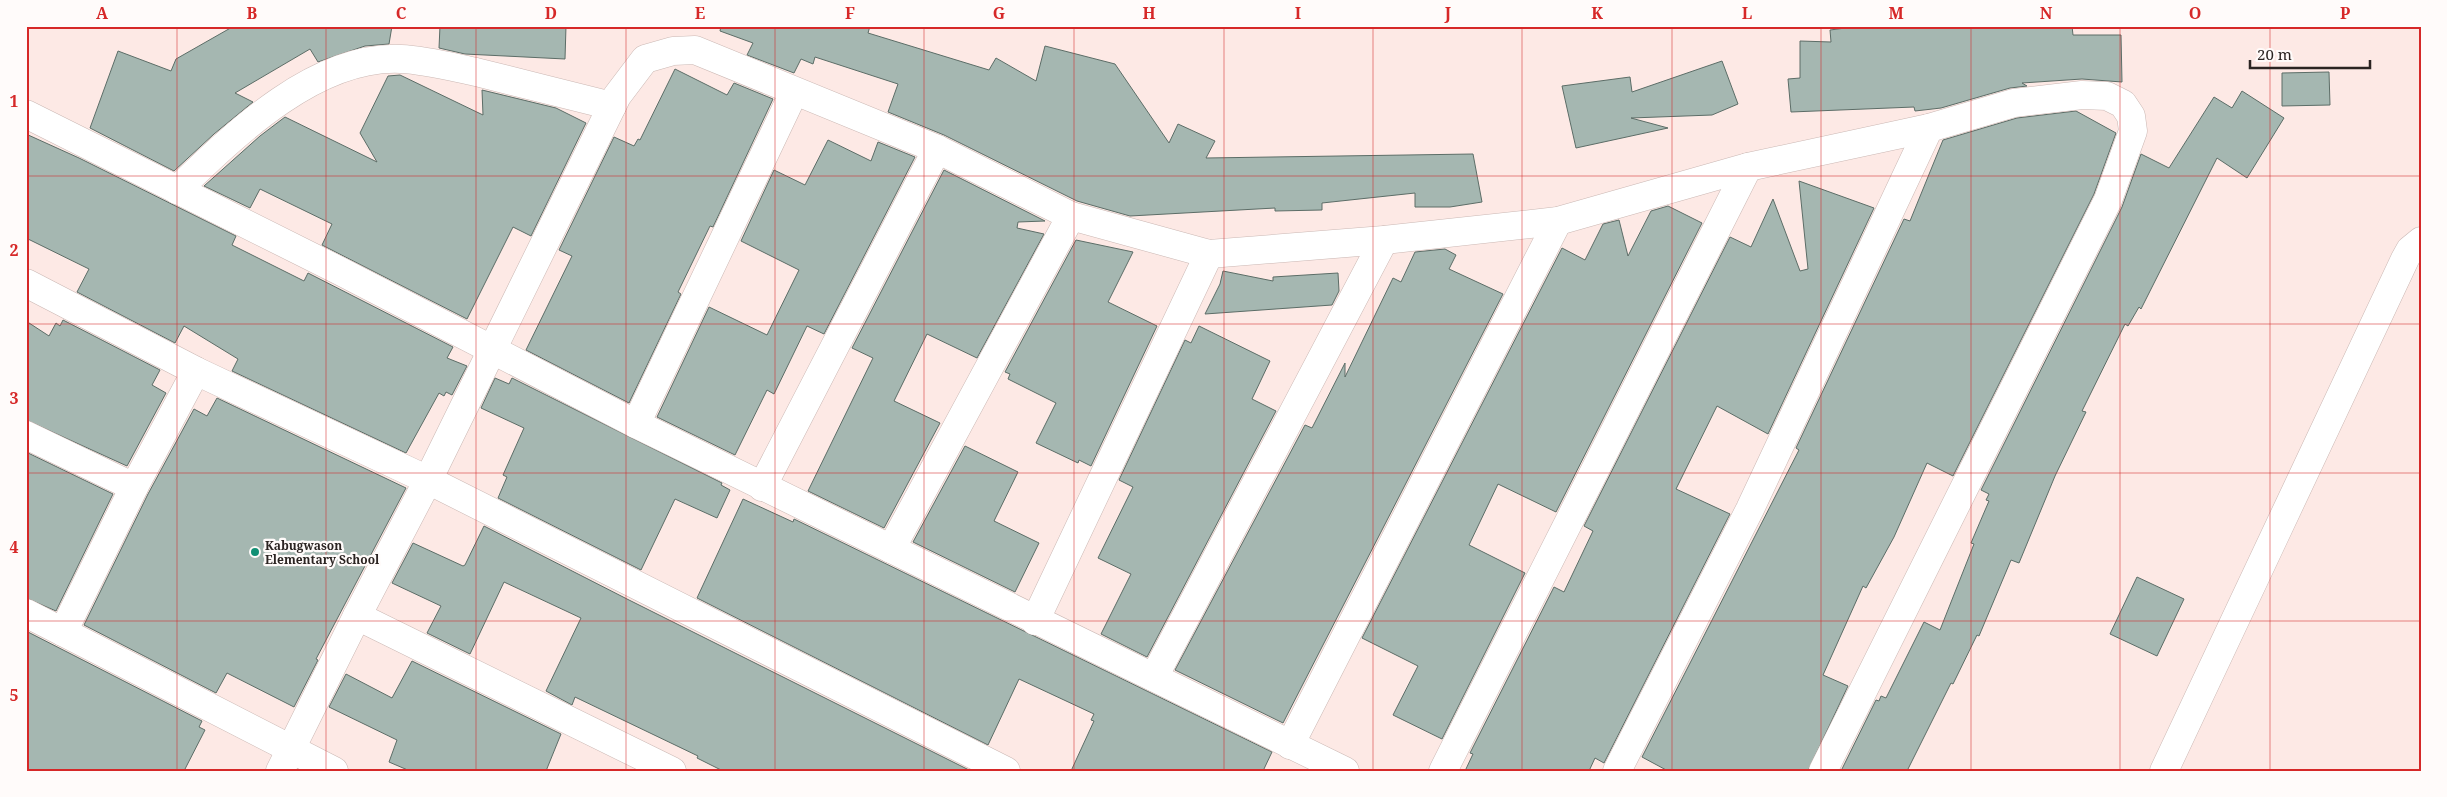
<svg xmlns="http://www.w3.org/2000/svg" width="2447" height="797" font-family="'Noto Serif',serif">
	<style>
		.building { fill: #a5b7b1; stroke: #5c6d67 }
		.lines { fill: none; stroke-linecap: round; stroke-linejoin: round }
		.minor-casing { stroke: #cbb8b4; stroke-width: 29 }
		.minor { stroke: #fff; stroke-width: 28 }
		.grid { fill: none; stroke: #d62828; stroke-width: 1; stroke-opacity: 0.55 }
		.poi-dot { fill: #118f74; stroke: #fffbfa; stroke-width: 2 }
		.labels { text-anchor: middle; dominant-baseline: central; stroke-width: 4.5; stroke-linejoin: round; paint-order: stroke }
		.poi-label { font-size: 12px; font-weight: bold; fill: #2b2422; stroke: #fffbfa; text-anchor: start }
		.neatline { fill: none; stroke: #d62828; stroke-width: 2 }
		.grid-label { font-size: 16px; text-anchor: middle; font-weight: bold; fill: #d62828 }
	</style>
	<rect width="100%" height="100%" fill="#fde9e5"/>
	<g class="building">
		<polygon points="234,26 392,26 389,44 365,46 318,62 310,49 235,93 253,102 214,134 174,171 90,128 118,51 171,71 176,59"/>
		<polygon points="440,26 566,26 565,59 465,54 439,48"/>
		<polygon points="721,26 870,26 868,33 989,70 996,58 1036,81 1045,46 1115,64 1169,143 1178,124 1215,141 1206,158 1473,154 1482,202 1450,207 1415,207 1415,193 1322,203 1322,210 1275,211 1275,208 1130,216 1077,201 944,135 888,112 898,84 815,57 813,64 801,59 794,73 747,55 753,43 720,31"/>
		<polygon points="1861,26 2072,26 2073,35 2121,35 2122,82 2082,79 2022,83 2027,86 2010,88 1941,108 1915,111 1914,107 1791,112 1788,79 1800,78 1800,41 1831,42 1830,30"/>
		<polygon points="1722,61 1738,104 1712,115 1631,118 1668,128 1576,148 1562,86 1630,77 1632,92"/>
		<polygon points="675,69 727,95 734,83 773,99 713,227 710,226 678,292 681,294 629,403 526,350 572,256 559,250 614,137 634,146 638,139 640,140"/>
		<polygon points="2329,72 2330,105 2282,106 2282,73"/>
		<polygon points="400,75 483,115 482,90 556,108 586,123 531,236 513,227 467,319 322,245 332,224 260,189 250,208 204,186 260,136 285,117 377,162 360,133 388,76"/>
		<polygon points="2242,91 2284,118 2247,178 2217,158 2141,309 2139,307 2128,326 2125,324 2082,411 2086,412 2055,476 2019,563 2011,560 1979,636 1977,635 1953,684 1951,683 1907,771 1841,771 1876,700 1879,701 1881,696 1886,698 1924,622 1940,630 1974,544 1971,543 1989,501 1986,500 1989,494 1981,490 2122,207 2141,154 2169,168 2214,97 2232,108"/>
		<polygon points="2076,111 2116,133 2094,194 1953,476 1927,463 1894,537 1866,588 1863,586 1823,675 1848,686 1808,771 1668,771 1642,757 1799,450 1796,448 1904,219 1910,221 1943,140 2017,118"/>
		<polygon points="26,134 79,158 236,236 232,245 304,281 308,273 453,347 447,358 467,366 452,395 446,392 444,396 439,393 406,453 232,371 238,359 184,326 175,343 77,292 89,269 26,238"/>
		<polygon points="828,140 871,161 878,142 915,157 824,334 807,326 774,394 767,390 735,455 657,417 709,307 767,335 799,270 741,241 774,170 805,185"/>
		<polygon points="944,170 1045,221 1018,222 1017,228 1044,234 977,358 927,334 894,401 940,423 884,528 808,491 873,358 852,348"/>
		<polygon points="1799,181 1874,208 1768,434 1717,406 1676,489 1730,514 1604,763 1595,758 1589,771 1465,771 1473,754 1470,753 1554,587 1564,592 1593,531 1584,526 1730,237 1751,247 1773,199 1800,271 1808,269"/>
		<polygon points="1668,206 1702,223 1556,512 1498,484 1469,545 1525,573 1442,739 1393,715 1418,666 1362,638 1562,248 1585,260 1603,224 1619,220 1628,256 1651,211"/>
		<polygon points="1076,240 1133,252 1108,302 1157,326 1091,466 1079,460 1078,463 1036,443 1056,403 1008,379 1010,374 1005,372"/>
		<polygon points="1445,249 1456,255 1449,269 1503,294 1283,723 1175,670 1305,425 1312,428 1345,363 1345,377 1393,278 1401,282 1415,252"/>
		<polygon points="1223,271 1273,281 1273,277 1338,273 1339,291 1332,305 1205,314 1220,284"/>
		<polygon points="63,320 160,370 152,385 166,393 127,466 26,420 26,321 49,336 56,323 60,326"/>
		<polygon points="1199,326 1270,361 1252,399 1276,411 1147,657 1101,634 1131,574 1098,558 1133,487 1119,480 1185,340 1191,343"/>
		<polygon points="495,378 509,384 512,378 722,483 721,485 730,490 717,518 675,499 641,570 498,498 507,477 503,475 524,428 481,408"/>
		<polygon points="217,398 406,488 316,659 318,660 294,707 227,673 216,693 84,625 148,494 194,409 207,416"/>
		<polygon points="965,446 1018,472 994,521 1039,543 1015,592 913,542"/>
		<polygon points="26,452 113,494 56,611 26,598"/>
		<polygon points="743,499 793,522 794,519 1272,752 1263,771 1071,771 1094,721 1091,720 1094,714 1019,679 988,745 697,598"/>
		<polygon points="484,526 627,599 971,771 723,771 697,758 698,756 575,697 572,705 546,691 581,618 504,582 470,654 427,633 441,606 392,583 413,543 463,566 465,565"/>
		<polygon points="2137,577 2184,599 2157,656 2110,634"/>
		<polygon points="26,631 202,721 199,727 205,730 184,771 26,771"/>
		<polygon points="412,661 561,734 546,771 410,771 389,762 397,740 329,707 346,674 392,698"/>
	</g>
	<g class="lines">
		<g class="minor-casing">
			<g id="minor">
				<polyline points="26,114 340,271 636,424 1345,771"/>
				<path d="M177,190C234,135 315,55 401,59C426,60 452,67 476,72C521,83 567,95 612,106"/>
				<polyline points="26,283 196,371 428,480 1006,771"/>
				<polyline points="636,424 794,92"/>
				<polyline points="26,435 134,487"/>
				<polyline points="762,487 937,149"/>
				<polyline points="891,549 1071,216"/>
				<polyline points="26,613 334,771"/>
				<polyline points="357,616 672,771"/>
				<polyline points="1035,621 1209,254"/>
				<polyline points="63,632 134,487 196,371"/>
				<polyline points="1154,677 1384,240"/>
				<polyline points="1290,745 1558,221"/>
				<polyline points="280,771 357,616 428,480 617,96 645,59 673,51 695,50 937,149 1071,216 1209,254 1384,240 1558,221 1748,167 1929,128 2014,103 2082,95 2107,96 2123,104 2131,116 2133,131 2108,200 1823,771"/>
				<polyline points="1443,771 1748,167"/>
				<polyline points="1617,771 1750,509 1929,128"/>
				<polyline points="2164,771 2405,259 2410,250 2421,241"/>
			</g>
		</g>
		<use href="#minor" class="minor"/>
	</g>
	<path class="grid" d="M177,26V771M326,26V771M476,26V771M626,26V771M775,26V771M924,26V771M1074,26V771M1224,26V771M1373,26V771M1522,26V771M1672,26V771M1821,26V771M1971,26V771M2120,26V771M2270,26V771M26,176H2421M26,324H2421M26,473H2421M26,621H2421"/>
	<circle class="poi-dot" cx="255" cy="552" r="5"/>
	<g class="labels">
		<g class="poi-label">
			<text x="265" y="545">Kabugwason<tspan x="265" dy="14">Elementary School</tspan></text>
		</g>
	</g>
	<rect width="2447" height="797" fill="none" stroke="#fffbfa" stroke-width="55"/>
	<path d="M2250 60v8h120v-8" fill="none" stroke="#2b2422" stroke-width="2.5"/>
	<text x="2257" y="60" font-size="15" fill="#2b2422" stroke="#fffbfa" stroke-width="4" paint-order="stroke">20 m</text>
	<rect x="28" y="28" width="2392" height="742" class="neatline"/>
	<g class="grid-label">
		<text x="102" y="19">A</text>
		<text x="252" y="19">B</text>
		<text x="401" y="19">C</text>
		<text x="551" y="19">D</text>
		<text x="700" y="19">E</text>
		<text x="850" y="19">F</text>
		<text x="999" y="19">G</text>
		<text x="1149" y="19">H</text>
		<text x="1298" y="19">I</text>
		<text x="1448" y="19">J</text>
		<text x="1597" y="19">K</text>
		<text x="1747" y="19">L</text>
		<text x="1896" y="19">M</text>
		<text x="2046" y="19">N</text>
		<text x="2195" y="19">O</text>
		<text x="2345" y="19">P</text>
		<text x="14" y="107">1</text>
		<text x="14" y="256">2</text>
		<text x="14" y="404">3</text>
		<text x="14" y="553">4</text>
		<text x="14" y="701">5</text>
	</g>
</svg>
